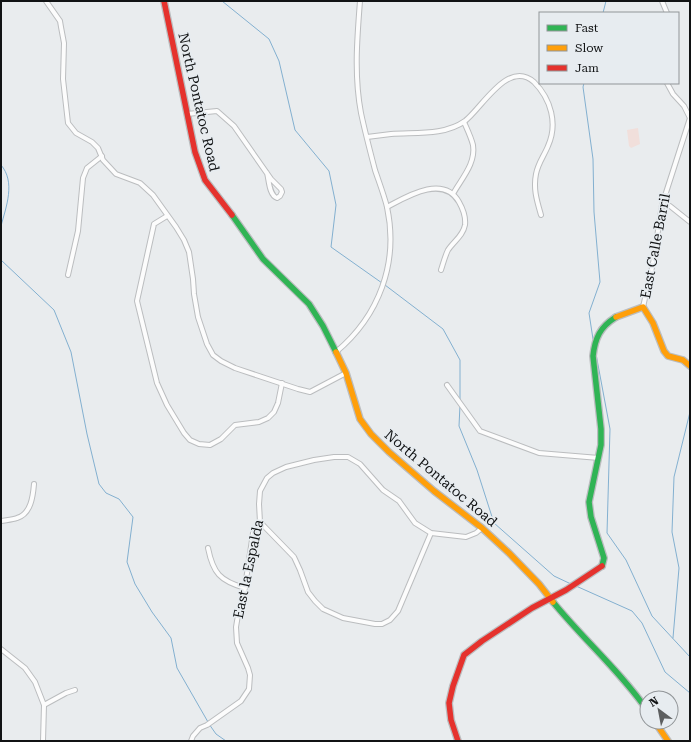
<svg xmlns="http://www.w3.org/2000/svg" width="691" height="742" font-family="'Roboto Serif',serif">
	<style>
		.green { fill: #f1dfdb }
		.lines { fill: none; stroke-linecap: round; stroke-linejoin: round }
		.stream { stroke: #83b0d0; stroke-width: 1 }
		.street-casing { stroke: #bbbdbf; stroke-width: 6 }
		.fast-casing { stroke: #bbbdbf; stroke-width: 8 }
		.slow-casing { stroke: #bbbdbf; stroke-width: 8 }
		.jam-casing { stroke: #bbbdbf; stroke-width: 8 }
		.street { stroke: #fcfcfc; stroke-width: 4 }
		.fast { stroke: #30b455; stroke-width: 5.5 }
		.slow { stroke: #ff9f0a; stroke-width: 5.5 }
		.jam { stroke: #e5322d; stroke-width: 5.5 }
		.labels { text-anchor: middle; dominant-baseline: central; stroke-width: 3.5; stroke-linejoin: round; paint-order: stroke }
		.street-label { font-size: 14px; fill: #111314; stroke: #e7ecf0 }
	</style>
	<rect width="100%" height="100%" fill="#e9ecee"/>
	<polygon class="green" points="638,128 640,144 631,148 629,146 627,130"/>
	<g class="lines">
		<g class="stream">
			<polyline points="222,1 269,39 279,61 295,130 329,171 336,205 331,247 382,283"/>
			<polyline points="603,13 606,1"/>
			<polyline points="584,83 583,87 593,159 594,212 600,282 589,313 593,339"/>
			<path d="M1,165C16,182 6,207 1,226"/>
			<polyline points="1,260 54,310 71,352 87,434 99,484 106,493 119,499 133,517 127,562 135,584 152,612 171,638 177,668 208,722"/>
			<polyline points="385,285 443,329 460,360 460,400"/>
			<polyline points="596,354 610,429 607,533 626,560 652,616 690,657"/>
			<polyline points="460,405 459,426 477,470 494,523 554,576 571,584"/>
			<polyline points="576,586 632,611 642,623 665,672 690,693"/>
			<polyline points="673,638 679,568 672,532 674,477 690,412"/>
			<polyline points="209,724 216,734 226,741"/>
		</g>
		<g class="street-casing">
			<g id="street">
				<polyline points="46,1 60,21 61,27 64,43 63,79 68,123 76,133 92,142 98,148 103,160 116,174 140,183 153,195 176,227 184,240 189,252 193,279 194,294 198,317 207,344 213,355 221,361 235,368 298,389 310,392 346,373"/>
				<polyline points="662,1 667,13"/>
				<polyline points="667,83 673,94 684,106 690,118"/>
				<path d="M187,114L217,111L234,126L271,179L281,189L282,192L280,196L277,198C269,195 269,180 267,173"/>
				<path d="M367,137C375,136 383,135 391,134C414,132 444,136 465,121C482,108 508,59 534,82C551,99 558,124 548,146C544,156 538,163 536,174C533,189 537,201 541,215"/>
				<path d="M453,194C461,179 476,164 473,145C471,137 467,129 464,122"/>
				<polyline points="662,205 670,206 690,222"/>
				<path d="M387,207C406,197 443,174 459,202C463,209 466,216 465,225C463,236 454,241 448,250C445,256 443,264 441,270"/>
				<polyline points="167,216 154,224 137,301 157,383 167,405 184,433 190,440 199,444 210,445 221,439 235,425 259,422 268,418 274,412 278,403 282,383"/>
				<polyline points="68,275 78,231 83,178 87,168 102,156"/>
				<polyline points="643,307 653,263 662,205 690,118"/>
				<path d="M336,352C379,316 399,263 387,207C384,195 379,182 375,170C370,151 365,132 361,113C354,76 357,39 360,1"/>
				<polyline points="447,385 480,431 539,453 599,458"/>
				<path d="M1,521C6,520 12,520 17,518C31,514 33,496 34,484"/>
				<polyline points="260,522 294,557 300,570 308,592 315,601 323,609 343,618 375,624 382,624 390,620 398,611 431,533"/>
				<path d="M208,548C213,573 220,581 245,588"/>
				<polyline points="1,649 25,668 35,682 44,705 43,741"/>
				<polyline points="44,705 66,693 75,690"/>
				<polyline points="191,741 193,736 200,728 207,725 241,701 249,689 250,675 248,668 237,643 236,627 238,615 243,600 253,533 260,522 259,504 260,491 267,478 273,473 286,467 314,460 334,457 348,457 360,464 383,490 399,501 415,523 431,533 466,537 476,533 482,528"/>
			</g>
		</g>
		<g class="fast-casing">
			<g id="fast">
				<polyline points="232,215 263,259 309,304 323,326 336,352"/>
				<path d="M602,566L604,558L591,517L589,502L601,445V429L593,356C595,338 600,327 616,317"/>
				<path d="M553,602C583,639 620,671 647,710"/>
			</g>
		</g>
		<g class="slow-casing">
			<g id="slow">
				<polyline points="616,317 643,307 653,323 664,351 668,356 683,360 690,366"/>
				<polyline points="336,352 346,373 360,419 371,434 389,452 434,491 482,528 509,553 539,584 553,602"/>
				<polyline points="655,722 668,741"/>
			</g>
		</g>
		<g class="jam-casing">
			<g id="jam">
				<polyline points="164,1 195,152 205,180 232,215"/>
				<polyline points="458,741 451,720 449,703 453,686 464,655 482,641 532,608 566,590 602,566"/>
			</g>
		</g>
		<use href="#street" class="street"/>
		<use href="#fast" class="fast"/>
		<use href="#slow" class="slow"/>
		<use href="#jam" class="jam"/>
	</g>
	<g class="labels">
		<g class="street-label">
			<text transform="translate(199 102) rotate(77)">North Pontatoc Road</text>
			<text transform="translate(655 246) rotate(-79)">East Calle Barril</text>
			<text transform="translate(441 478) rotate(40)">North Pontatoc Road</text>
			<text transform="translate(248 569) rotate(-78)">East la Espalda</text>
		</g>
	</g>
	<rect width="691" height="742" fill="none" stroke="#111314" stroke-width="4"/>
	<rect x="539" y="12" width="140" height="72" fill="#e7ecf0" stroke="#919598"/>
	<rect x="547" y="25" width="20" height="6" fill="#30b455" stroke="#919598"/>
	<text x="575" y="32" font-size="12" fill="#111314">Fast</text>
	<rect x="547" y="45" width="20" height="6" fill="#ff9f0a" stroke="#919598"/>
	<text x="575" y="52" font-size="12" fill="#111314">Slow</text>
	<rect x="547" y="65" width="20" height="6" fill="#e5322d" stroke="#919598"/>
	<text x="575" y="72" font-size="12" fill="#111314">Jam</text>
	<g transform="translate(659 710) rotate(328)"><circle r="19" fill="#e7ecf0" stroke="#919598"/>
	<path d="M0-3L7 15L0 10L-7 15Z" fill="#5d5f60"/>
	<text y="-6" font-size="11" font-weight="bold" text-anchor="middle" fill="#111314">N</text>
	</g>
</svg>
